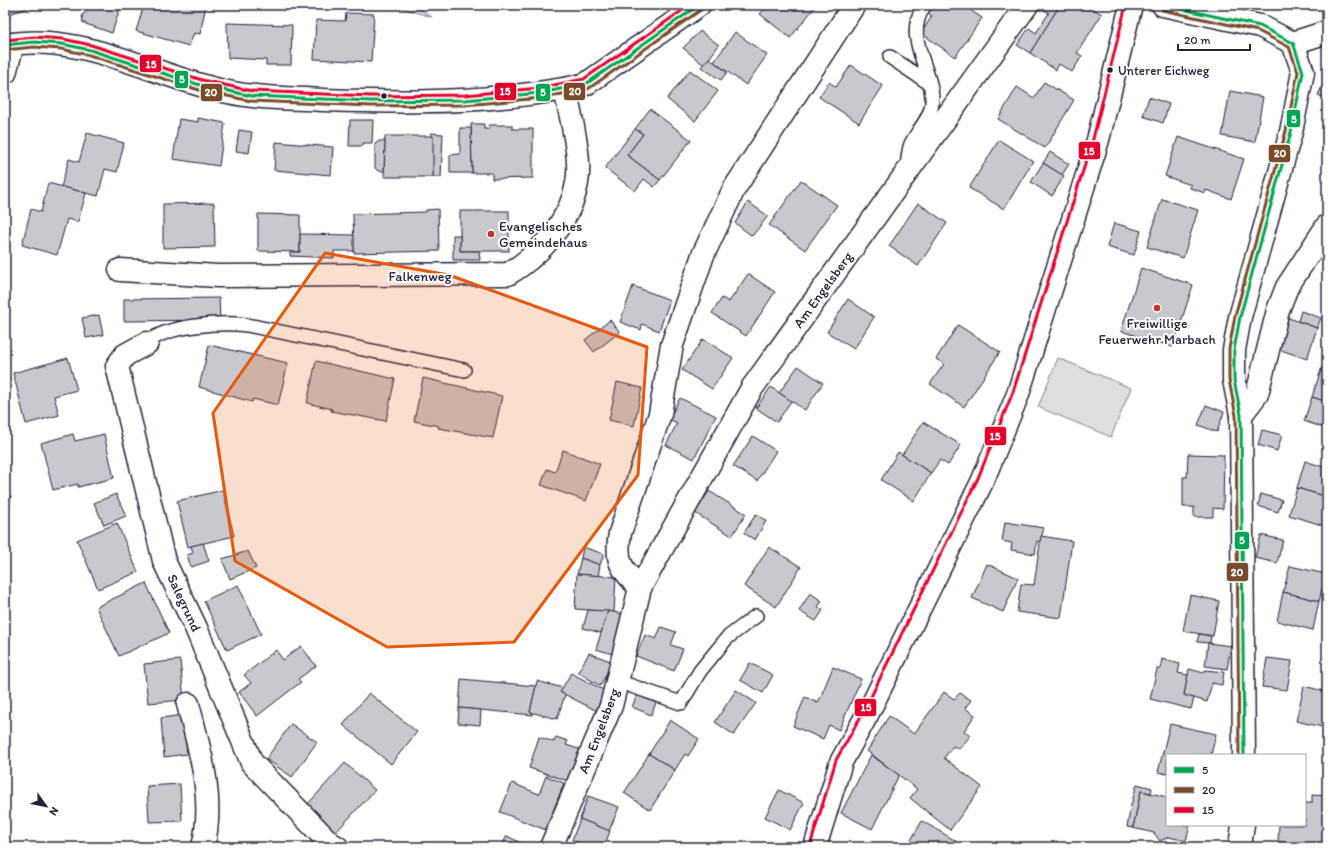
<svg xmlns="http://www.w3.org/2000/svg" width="1332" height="852" font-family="Itim,sans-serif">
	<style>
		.green { fill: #dfdfe2; stroke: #80808e }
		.building { fill: #c8c8cf; stroke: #22223b }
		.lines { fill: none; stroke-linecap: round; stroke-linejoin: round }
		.lane-casing { stroke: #22223b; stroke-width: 16 }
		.street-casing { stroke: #22223b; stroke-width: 25 }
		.lane { stroke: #fff; stroke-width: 13 }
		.street { stroke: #fff; stroke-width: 22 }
		.bus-1-casing { stroke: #fff; stroke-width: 6 }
		.bus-2-casing { stroke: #fff; stroke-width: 6 }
		.bus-3-casing { stroke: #fff; stroke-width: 6 }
		.bus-1 { stroke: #00a651; stroke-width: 3 }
		.bus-2 { stroke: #7a4b2a; stroke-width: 3 }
		.bus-3 { stroke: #e4002b; stroke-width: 3 }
		.marked { fill: #e8590c; fill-opacity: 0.2; stroke: #e8590c; stroke-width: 3; stroke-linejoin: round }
		.bus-dot { fill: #22223b; stroke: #fff; stroke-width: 1.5 }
		.poi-dot { fill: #c8321e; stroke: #fff; stroke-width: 1.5 }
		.labels { text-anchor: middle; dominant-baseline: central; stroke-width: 4; stroke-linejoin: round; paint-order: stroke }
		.bus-label { font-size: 13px; fill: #22223b; stroke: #fff; text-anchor: start }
		.poi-label { font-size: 14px; fill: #22223b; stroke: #fff; text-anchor: start }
		.street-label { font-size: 14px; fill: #22223b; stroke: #fff }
		.line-badge { stroke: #fff; stroke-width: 1.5 }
		.badge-label { font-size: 11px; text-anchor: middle; font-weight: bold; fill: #fff }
	</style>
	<rect width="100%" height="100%" fill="#fff"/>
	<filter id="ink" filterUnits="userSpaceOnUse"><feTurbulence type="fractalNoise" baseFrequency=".025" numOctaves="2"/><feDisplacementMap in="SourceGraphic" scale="8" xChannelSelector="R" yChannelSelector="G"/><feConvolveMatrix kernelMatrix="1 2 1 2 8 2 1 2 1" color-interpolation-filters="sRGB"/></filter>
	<g filter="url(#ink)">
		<g class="green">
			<polygon points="391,5 413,5 432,17"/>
			<polygon points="1293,5 1327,5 1327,8 1294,9"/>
			<polygon points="1058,358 1131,388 1111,437 1038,407"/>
		</g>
		<g class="building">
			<polygon points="5,5 35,5 35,6 9,14 10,18 5,19"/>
			<polygon points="94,5 121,5 112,33 83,23 82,15"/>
			<polygon points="144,5 206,5 200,34 194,33 189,46 136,31"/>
			<polygon points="768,5 813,5 815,7 790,38 760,14"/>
			<polygon points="931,5 963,5 982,18 955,57 921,33 932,16 926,12"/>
			<polygon points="1043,5 1060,5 1030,53 1017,45 1029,28 1036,33 1049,13 1041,8"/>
			<polygon points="1060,5 1092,5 1091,8 1102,14 1077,53 1082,56 1072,72 1059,64 1056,70 1030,53"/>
			<polygon points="346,13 374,14 371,62 314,59 316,20 345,21"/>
			<polygon points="227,23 292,25 291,65 266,65 266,60 228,58"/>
			<polygon points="700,31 719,45 704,65 683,48"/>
			<polygon points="735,32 767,55 746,85 714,62"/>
			<polygon points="709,58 727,72 721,80 701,67"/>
			<polygon points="851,65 883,86 859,123 819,97 829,82 836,87"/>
			<polygon points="690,70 718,91 695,121 667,99"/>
			<polygon points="1327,76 1327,99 1318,95"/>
			<polygon points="1044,82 1074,100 1045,148 998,119 1017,87 1034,98"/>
			<polygon points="1230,91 1263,97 1255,142 1222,136"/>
			<polygon points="1149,97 1169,104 1163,123 1143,116"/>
			<polygon points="650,109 691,140 660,180 627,155 643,134 635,129"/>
			<polygon points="198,118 225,123 219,166 173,159 179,119 198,122"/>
			<polygon points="350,120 373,120 372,143 363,143 363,146 349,146"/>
			<polygon points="471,124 484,124 484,129 489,129 489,125 512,125 512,129 533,129 533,178 492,179 492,173 472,173"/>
			<polygon points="460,128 471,128 472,173 450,173 450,155 460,154"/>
			<polygon points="635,129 643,134 627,155 660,180 654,187 644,179 635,191 605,168"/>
			<polygon points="239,130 252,132 249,153 236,151"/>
			<polygon points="87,133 124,143 117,172 105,169 98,196 61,187 69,159 79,162"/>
			<polygon points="431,133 443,134 441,177 433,177"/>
			<polygon points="385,136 433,136 433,177 384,177"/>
			<polygon points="1178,137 1244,159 1231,199 1206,190 1205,193 1190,188 1191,185 1165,176"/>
			<polygon points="999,140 1033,161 1004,209 969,188"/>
			<polygon points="379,141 385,141 384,171 378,171 375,168 375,144"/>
			<polygon points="276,142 333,147 331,175 274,170"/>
			<polygon points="1050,152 1069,164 1062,175 1043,163"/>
			<polygon points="1043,163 1064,176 1052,196 1031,182"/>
			<polygon points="801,180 837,205 805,250 769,225"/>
			<polygon points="48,183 86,193 78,222 67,219 57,255 22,245 31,209 41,212"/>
			<polygon points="1162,199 1198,210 1183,258 1147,247"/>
			<polygon points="748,202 768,216 752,236 735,223"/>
			<polygon points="214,203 215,247 163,248 163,204"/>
			<polygon points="918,203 947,223 918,266 889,246"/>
			<polygon points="438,209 439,251 354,253 353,214 426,212 426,210"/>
			<rect x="460" y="211" width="49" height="40"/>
			<polygon points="258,214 300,215 300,252 258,251"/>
			<polygon points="1114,223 1141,231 1134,255 1107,247"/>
			<polygon points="300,234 354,235 354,251 334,251 334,258 290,256 290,252 300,252"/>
			<polygon points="453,235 460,235 460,251 479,251 480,260 453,260"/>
			<polygon points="1141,268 1193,285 1173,347 1121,331"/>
			<polygon points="748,274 775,292 746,336 712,313 722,298 729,302"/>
			<polygon points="633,286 670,300 659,331 642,324 641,330 620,322"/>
			<polygon points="219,298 220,320 124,321 124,299"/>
			<polygon points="848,299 874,317 854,349 827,332"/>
			<polygon points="1301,311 1321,318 1317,328 1298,321"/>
			<polygon points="99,315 103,335 86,338 82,318"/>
			<polygon points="1286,317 1317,328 1307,359 1275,348"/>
			<polygon points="610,320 620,332 594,352 585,340"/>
			<polygon points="958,325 1000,352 964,407 930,384 944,364 936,359"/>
			<polygon points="703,339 733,358 712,389 682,370"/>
			<polygon points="209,345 288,363 278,405 253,399 252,402 199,387"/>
			<polygon points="68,358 77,390 54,396 59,415 26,424 13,373"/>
			<polygon points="316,361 395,379 386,421 331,411 332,409 307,403"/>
			<polygon points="798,366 823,383 805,410 779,393"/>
			<polygon points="1322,367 1327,368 1327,402 1312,397"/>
			<polygon points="423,378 502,396 493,438 438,428 439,426 414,421"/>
			<polygon points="617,382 642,388 634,426 609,420"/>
			<polygon points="771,387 791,401 777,422 756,408"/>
			<polygon points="1312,397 1327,402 1327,429 1304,421"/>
			<polygon points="680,398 716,416 694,459 666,445 677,423 669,419"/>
			<polygon points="1206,405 1224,412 1217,432 1198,425"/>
			<polygon points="923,422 961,445 948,465 940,460 931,473 902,455"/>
			<polygon points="1262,430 1282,435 1277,451 1258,445"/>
			<polygon points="73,434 75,441 104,434 114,478 78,487 78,484 53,490 41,443"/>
			<polygon points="753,436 776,451 757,481 733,466"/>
			<polygon points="563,450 600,464 586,501 541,485 547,469 555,472"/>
			<polygon points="898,452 931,473 914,501 881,480"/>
			<polygon points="1188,454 1224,455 1223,509 1213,508 1213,517 1194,517 1194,507 1183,507 1183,477 1187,477"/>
			<polygon points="1305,461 1327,468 1327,497 1297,488"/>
			<polygon points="1297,488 1327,497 1327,518 1325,526 1289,515"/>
			<polygon points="223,490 234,536 188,547 177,501"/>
			<polygon points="709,491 746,514 732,536 695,513"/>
			<polygon points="116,494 126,516 104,525 94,503"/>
			<polygon points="1261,494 1282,500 1278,512 1258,506"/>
			<polygon points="5,495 11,496 5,540"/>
			<polygon points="756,514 766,521 755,540 744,533"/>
			<polygon points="1005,522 1044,528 1040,542 1037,541 1035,554 1011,550 1012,543 1002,541"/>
			<polygon points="117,523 138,572 98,589 77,540"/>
			<polygon points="1261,535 1283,540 1277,563 1255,558"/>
			<polygon points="1041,536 1072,541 1061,618 1017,612 1021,584 1034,585"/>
			<polygon points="203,543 209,561 191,567 187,555 193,553 191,546"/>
			<polygon points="583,547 604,554 600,565 581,558"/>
			<polygon points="769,547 801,567 776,607 744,586"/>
			<polygon points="248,551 256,568 230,579 222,559"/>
			<polygon points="581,558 600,565 598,576 577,574"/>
			<polygon points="987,564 1018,578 1003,612 972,598"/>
			<polygon points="1290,566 1326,574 1319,601 1283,592"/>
			<polygon points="577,574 616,577 614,612 575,609"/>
			<polygon points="146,583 169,633 119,656 96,607"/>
			<polygon points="238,585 261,634 227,650 204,601"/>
			<polygon points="1283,592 1319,601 1313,630 1277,621"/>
			<polygon points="810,593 822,601 818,607 823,610 816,621 799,611"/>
			<polygon points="1190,595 1219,601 1213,636 1183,631"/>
			<polygon points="588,610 608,611 601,633 583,628"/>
			<polygon points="608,611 628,615 616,655 596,649"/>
			<polygon points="661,627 676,632 671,645 683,649 674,671 636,656 645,635 656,639"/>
			<polygon points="1199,634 1211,636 1210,643 1197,642"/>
			<polygon points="1208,643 1231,646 1227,669 1205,666"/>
			<polygon points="301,646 316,666 298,679 301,682 257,716 239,692 251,683 244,675 276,650 283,660"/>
			<polygon points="589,653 613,662 600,686 578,672"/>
			<polygon points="1267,658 1292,661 1287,690 1262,687"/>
			<polygon points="1162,659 1180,664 1178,673 1188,675 1184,695 1194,698 1191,709 1150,699 1157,669 1160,669"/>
			<polygon points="180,660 184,700 148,703 144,664"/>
			<polygon points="750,663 773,675 763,693 740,680"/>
			<polygon points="833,667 861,679 839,730 829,725 823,739 793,726 805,697 818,703"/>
			<polygon points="1189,669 1204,673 1205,670 1224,672 1222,685 1212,683 1207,702 1184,695"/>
			<polygon points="571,673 611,694 601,713 560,692"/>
			<polygon points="461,679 536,686 530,712 533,713 533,715 459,708"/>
			<polygon points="537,681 563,688 560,692 565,695 557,719 530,712"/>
			<polygon points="1304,686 1327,692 1327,728 1296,721"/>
			<polygon points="736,690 756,703 734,735 715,722"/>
			<polygon points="944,692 954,699 960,693 971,700 965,708 975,715 964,731 970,736 959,749 953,746 944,758 982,787 950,830 910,798 917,789 867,751 889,716 914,734"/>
			<polygon points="369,693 417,732 391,764 343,725"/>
			<polygon points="637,695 656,703 651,715 632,707"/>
			<polygon points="459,708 481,710 480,725 458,723"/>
			<polygon points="183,715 187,754 164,757 161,718"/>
			<polygon points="670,720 699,739 688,756 685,754 675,770 649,754"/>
			<polygon points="291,724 317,742 292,777 266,759"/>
			<polygon points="1170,724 1216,734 1211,755 1167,755 1167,774 1158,772"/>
			<polygon points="539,737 554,742 556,737 568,741 566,745 582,750 571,782 529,768"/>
			<polygon points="649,754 675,770 650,810 624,793"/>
			<polygon points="871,755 899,775 872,829 841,813"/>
			<polygon points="345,763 375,790 336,832 307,805"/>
			<polygon points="546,776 564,783 546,830 500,812 512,783 539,794"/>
			<polygon points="180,784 182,821 149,822 147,786"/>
			<polygon points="1137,784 1152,788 1151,793 1141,791 1133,828 1127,827 1131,805"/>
			<polygon points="779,790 804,803 790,830 765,817"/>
			<polygon points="1141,791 1167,797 1167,825 1190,825 1186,841 1169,837 1160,841 1154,833 1133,828"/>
			<polygon points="1312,795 1327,796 1327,847 1318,847 1318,844 1278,842 1279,825 1305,825 1305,803 1312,803"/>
			<polygon points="588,796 619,807 609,831 580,819"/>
			<polygon points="580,819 610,831 604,847 589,847 572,840"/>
			<polygon points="922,821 956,841 952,847 907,847"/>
			<polygon points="507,836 529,847 501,847"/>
			<polygon points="574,841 589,847 572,847"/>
			<polygon points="224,843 240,847 223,847"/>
		</g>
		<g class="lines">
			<g class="lane-casing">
				<g id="lane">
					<polyline points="890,57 929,83"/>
					<path d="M907,168C908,161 908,150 911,144C917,131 931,118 932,103C934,69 901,37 925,5"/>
					<path d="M147,343C166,325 221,322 247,325L464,370"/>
					<polyline points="617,681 681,703 700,671 727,638 756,616"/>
				</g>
			</g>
			<g class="street-casing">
				<g id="street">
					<polyline points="1163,5 1260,26 1293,43 1303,72 1291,132 1240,317 1234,350 1234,380 1241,415 1244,755"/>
					<polyline points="1293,43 1327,32"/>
					<path d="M5,45C82,31 154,77 228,92C259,99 292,98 324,100C387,102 449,103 512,96C537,93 562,91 586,84L699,5"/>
					<polyline points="5,73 13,44"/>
					<path d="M120,270L218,276L508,274C545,252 581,209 578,163C577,139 570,113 565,90"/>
					<polyline points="147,343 125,355 117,366 164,561 196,628 252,763 330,843 337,847"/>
					<polyline points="1241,415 1257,394 1278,310 1287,287 1327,226"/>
					<path d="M640,588C621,569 615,561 620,533L660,414L672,345L703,255L734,189L854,5"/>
					<path d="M188,704C200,751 215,799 203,847"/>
					<polyline points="551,847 611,706 640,588 752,388 1027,5"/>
					<polyline points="815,847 841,762 868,713 983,480 1018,394 1098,140 1131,5"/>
					<polyline points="1240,847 1243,825"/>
				</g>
			</g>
			<use href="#lane" class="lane"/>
			<use href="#street" class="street"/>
			<g class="bus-1-casing">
				<g id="bus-1">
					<polyline points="1163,5 1260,26 1293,43 1303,72 1291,132 1240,317 1234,350 1234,380 1241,415 1244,755"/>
					<polyline points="5,45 34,42 62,44 90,50 200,85 252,96 371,101 465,100 540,93 586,84 699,5"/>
				</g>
			</g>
			<g class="bus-2-casing">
				<g id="bus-2">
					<polyline points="1162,10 1258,31 1289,47 1298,72 1286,131 1235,316 1229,349 1229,380 1236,416 1239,755"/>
					<polyline points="5,50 34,47 61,49 89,55 199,90 251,101 371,106 465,105 541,98 588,89 702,9"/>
				</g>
			</g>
			<g class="bus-3-casing">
				<g id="bus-3">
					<polyline points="5,40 34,37 63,39 91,45 202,80 252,91 371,96 465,95 539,88 584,79 690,5"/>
					<polyline points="810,846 836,760 864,711 978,478 1013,392 1093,139 1126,5"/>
				</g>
			</g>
			<use href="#bus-1" class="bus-1"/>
			<use href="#bus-2" class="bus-2"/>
			<use href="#bus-3" class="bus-3"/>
		</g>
	</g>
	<path class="marked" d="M325,253L449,275L647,347L638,475L514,642L387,647L235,561L213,413Z"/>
	<g class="bus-dot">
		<circle cx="1110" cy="70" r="3.5"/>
		<circle cx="384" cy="96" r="3.5"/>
	</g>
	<g class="poi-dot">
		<circle cx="491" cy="234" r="4"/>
		<circle cx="1157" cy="308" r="4"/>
	</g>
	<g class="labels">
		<g class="bus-label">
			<text x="1118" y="70">Unterer Eichweg</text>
		</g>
		<g class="poi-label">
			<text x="499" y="226">Evangelisches<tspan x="499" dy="16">Gemeindehaus</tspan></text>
			<text x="1157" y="323" text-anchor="middle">Freiwillige<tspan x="1157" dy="16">Feuerwehr Marbach</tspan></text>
		</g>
		<g class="street-label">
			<text x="420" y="276">Falkenweg</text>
			<text transform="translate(823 290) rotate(-54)">Am Engelsberg</text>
			<text transform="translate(184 603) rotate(65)">Salegrund</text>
			<text transform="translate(599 731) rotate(-69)">Am Engelsberg</text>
		</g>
	</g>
	<g class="line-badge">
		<rect x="139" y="54" width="23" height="19" rx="4" fill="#e4002b"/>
		<rect x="174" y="70" width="15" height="19" rx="4" fill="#00a651"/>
		<rect x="494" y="82" width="23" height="19" rx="4" fill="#e4002b"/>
		<rect x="563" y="82" width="23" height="19" rx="4" fill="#7a4b2a"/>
		<rect x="535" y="83" width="16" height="19" rx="4" fill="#00a651"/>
		<rect x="200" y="83" width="23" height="19" rx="4" fill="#7a4b2a"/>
		<rect x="1286" y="109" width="15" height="19" rx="4" fill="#00a651"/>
		<rect x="1078" y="141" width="23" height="19" rx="4" fill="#e4002b"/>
		<rect x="1268" y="144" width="23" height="19" rx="4" fill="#7a4b2a"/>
		<rect x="984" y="426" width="23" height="20" rx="4" fill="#e4002b"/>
		<rect x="1234" y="531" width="16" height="19" rx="4" fill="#00a651"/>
		<rect x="1226" y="562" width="23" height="20" rx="4" fill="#7a4b2a"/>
		<rect x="854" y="698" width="23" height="19" rx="4" fill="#e4002b"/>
	</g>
	<g class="badge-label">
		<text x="151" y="68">15</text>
		<text x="182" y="83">5</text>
		<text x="505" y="95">15</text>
		<text x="575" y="95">20</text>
		<text x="543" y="96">5</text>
		<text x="211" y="96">20</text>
		<text x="1294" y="123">5</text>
		<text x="1089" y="155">15</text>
		<text x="1280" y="157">20</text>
		<text x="995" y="440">15</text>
		<text x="1242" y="544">5</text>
		<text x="1237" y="576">20</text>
		<text x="866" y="711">15</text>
	</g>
	<rect width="1332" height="852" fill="none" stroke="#fff" stroke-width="20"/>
	<rect x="10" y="10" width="1312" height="832" fill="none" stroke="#22223b" stroke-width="1.5" filter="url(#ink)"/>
	<rect x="1166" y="754" width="140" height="72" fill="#ffffff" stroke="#a7a7b1"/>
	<rect x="1174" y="767" width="20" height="6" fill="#00a651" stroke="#a7a7b1"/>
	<text x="1202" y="774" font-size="12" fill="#22223b">5</text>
	<rect x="1174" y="787" width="20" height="6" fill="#7a4b2a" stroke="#a7a7b1"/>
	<text x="1202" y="794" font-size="12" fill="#22223b">20</text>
	<rect x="1174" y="807" width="20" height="6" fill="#e4002b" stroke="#a7a7b1"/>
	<text x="1202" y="814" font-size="12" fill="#22223b">15</text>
	<g transform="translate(46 806) rotate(123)" stroke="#ffffff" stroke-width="3" paint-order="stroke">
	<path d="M0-3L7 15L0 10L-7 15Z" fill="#22223b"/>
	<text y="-6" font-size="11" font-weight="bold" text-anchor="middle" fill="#22223b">N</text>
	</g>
	<path d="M1178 44v6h72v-6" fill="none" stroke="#22223b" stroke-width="2"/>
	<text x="1184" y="44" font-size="12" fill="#22223b" stroke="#ffffff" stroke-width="3" paint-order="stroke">20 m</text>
</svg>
